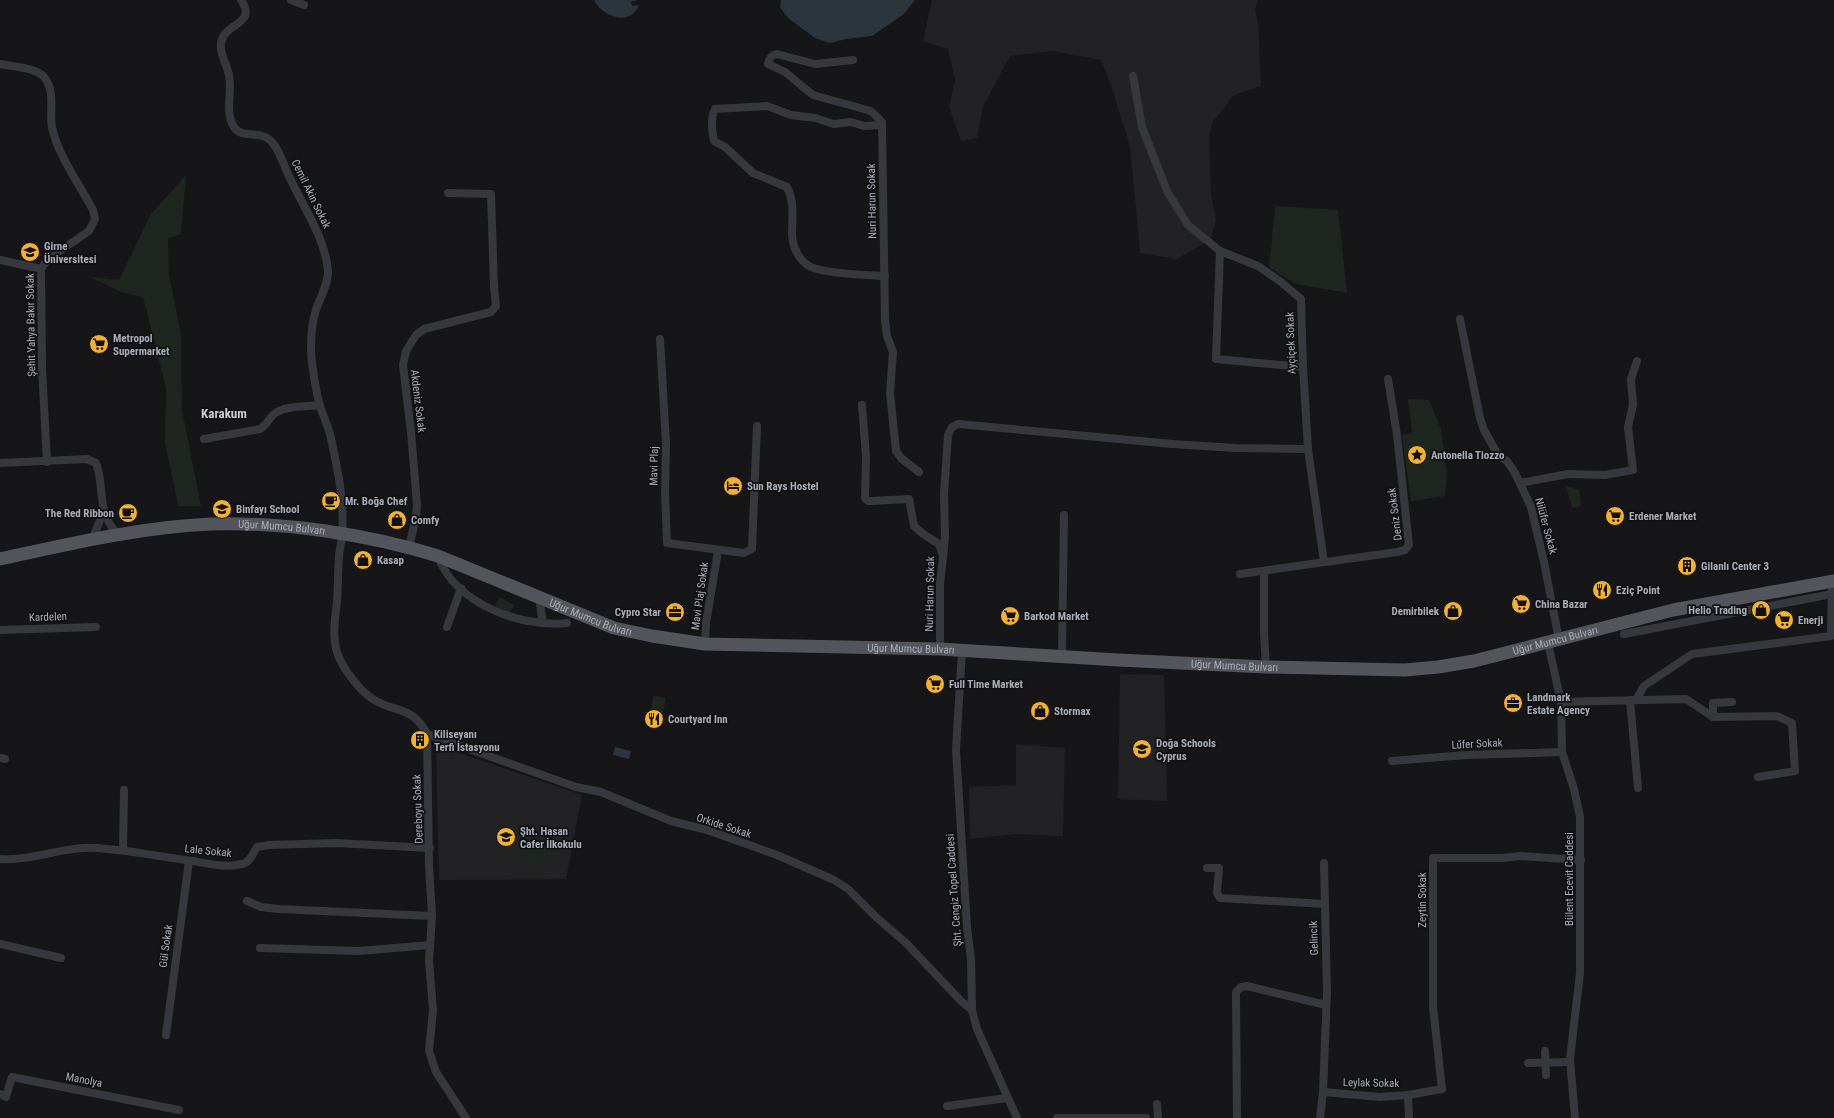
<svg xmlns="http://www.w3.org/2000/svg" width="1834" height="1118" font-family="'Roboto Condensed',sans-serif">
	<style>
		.built { fill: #222225 }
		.green { fill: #1e261f }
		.water { fill: #2c353c }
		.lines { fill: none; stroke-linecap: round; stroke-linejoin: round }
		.street { stroke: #37383d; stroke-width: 8 }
		.primary { stroke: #53555c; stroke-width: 13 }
		.labels { text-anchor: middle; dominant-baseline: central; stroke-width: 3.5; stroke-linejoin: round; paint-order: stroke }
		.street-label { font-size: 11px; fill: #a8adb8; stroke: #111113 }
		.poi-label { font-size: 11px; font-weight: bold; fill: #a8adb8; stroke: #111113; text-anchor: start }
		.quarter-label { font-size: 13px; font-weight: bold; fill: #c9ccd4; stroke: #111113 }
	</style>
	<rect width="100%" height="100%" fill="#161618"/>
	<g class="built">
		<polygon points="932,0 1258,0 1255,10 1258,23 1261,86 1234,95 1212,123 1209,139 1211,194 1216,220 1211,239 1177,259 1140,253 1130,146 1111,85 1101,60 1053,51 1010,56 983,106 977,138 961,141 949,107 955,80 948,49 923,41"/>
		<polygon points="1120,674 1164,675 1167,801 1118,799"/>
		<polygon points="1016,744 1065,748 1063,836 1017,834 970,839 969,787 1016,785"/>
		<polygon points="436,745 582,795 566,879 439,880"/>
	</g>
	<g class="green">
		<polygon points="186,175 181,234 168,238 169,274 181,335 182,410 201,506 178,506 165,442 166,388 143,297 121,292 90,277 119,280 151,214"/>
		<polygon points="1275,206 1338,210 1347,293 1296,284 1269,267"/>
		<polygon points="1408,399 1429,400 1441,429 1447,476 1445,496 1411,501 1402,435 1412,433"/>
		<polygon points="1566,486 1579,490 1581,506 1572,508"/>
		<polygon points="499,597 514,605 509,614 495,606"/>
		<polygon points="653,696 666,698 662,717 650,714"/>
		<polygon points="550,845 551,862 524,864 523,846"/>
	</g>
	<g class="water">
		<path d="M594,0H637L631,2L632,6L639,5C630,27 602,17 594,0Z"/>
		<polygon points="781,0 915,0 904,14 872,36 846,39 830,43 815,38 788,18 780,7"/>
		<polygon points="615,747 631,751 629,759 613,755"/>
	</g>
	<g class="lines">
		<g class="street">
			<path d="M241,0C258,25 224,22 221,43C219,53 227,65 229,75C232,89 227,104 230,117C236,145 257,126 272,142C280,151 284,166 289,176C303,207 324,235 328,270C329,282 320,298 316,310C312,322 311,335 311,348C311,363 316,391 320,406C323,415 327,424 330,434C337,466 345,501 342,534C342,541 340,548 339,555C338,571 338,586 337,602C335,618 332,636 337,652C342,668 361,693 376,701C398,713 413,707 427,734L429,865L432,916L429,961L433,1010L429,1051L436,1072L466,1118"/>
			<polyline points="291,0 304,5"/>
			<path d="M853,60L815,64L777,54C771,55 769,58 768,64L785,72L813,95L871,111L882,122L885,320L887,336L893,352L890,393L896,451L901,458L919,472"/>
			<path d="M0,64C13,67 35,67 44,77C56,91 49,111 52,127C57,154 80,185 93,210L95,219L89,231L48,259L41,269L42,367L47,462"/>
			<polyline points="1133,76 1142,127 1167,191 1188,225 1220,251 1258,266 1281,282 1301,299 1303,367 1308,449 1324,562"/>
			<path d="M882,125L864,126L851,122L834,124L815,118L791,115L767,106L715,109C710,119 712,132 714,141L725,147L753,173L787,187C795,203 792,217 792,235C793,248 799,261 811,267C825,274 868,275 885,276"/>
			<polyline points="1220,251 1216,359 1303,367"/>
			<polyline points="0,260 41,269"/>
			<polyline points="1460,319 1480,418 1484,430 1498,455 1507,461 1515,473 1531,507 1544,562 1559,640"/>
			<polyline points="660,339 666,443 665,493 667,543 744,553 752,549 757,426"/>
			<polyline points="862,405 866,456 865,498 868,501 871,501 909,499 914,526 923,534 939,544 941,549 943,557 940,584 940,649"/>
			<path d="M204,439L260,429C266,426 268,420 273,415C284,405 306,407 320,405"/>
			<path d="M0,463L87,459L96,463C102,478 100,495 104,510C106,519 112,528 118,535"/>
			<polyline points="1520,483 1568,474 1605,475 1633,470 1628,427 1633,405 1631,379 1637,361"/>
			<polyline points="92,540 104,510"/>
			<polyline points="409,547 416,517 417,505 411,432 403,365 406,351 416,335 424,329 491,312 496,306 494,287 491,194 448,193"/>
			<path d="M438,556C454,603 520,628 567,623"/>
			<polyline points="943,557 945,537 944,494 948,435 952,427 958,424 1173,444 1235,448 1308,449"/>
			<polyline points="1264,572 1264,633 1266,667"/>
			<polyline points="1240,574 1397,552 1405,550 1409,545 1397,435 1388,379"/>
			<polyline points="539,598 543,623"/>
			<polyline points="447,627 461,588"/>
			<polyline points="0,630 96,627"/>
			<polyline points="1624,634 1832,594"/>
			<polyline points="1548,643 1561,702 1562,752 1574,789 1580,817 1580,973 1570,1059 1575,1118"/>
			<polyline points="705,644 706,623 718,551"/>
			<polyline points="962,651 956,750 967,927 971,959 972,1010 977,1029 1017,1118"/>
			<polyline points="1062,657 1064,515"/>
			<polyline points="1630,700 1638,788"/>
			<polyline points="1636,700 1644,686 1692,654 1831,636 1832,581"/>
			<polyline points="1561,702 1686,699 1713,717 1777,716 1792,723 1795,771 1758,777"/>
			<polyline points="1713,717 1713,703 1732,702"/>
			<polyline points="427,734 576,787 601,792 671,821 707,830 777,855 834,880 848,889 876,917 906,943 961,1001 972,1010"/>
			<polyline points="0,758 5,759"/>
			<polyline points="1392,761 1466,755 1562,752"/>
			<polyline points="123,850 124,790"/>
			<path d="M0,859C33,861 64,846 97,848C129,850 161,857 193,861C209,864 226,868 242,864C250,863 253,853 257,847L269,845L336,843L430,848"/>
			<polyline points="1324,863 1325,904"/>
			<polyline points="1207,868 1219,868 1217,893 1220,898 1325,904 1327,992 1323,1092 1320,1118"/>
			<polyline points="247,901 261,907 278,909 432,916"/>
			<polyline points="0,944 61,958"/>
			<polyline points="260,948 359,951 430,945"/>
			<polyline points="166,1035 189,861"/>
			<polyline points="1545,1051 1546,1075"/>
			<polyline points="1528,1063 1570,1062"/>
			<polyline points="1323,1092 1380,1097 1408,1095 1442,1089 1433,1007 1433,858 1502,858 1520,856 1581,860"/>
			<polyline points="0,1094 6,1097 12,1077 179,1110"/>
			<polyline points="1408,1095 1409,1118"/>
			<polyline points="1157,1104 1158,1118"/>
			<polyline points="947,1106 1007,1098"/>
			<polyline points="1057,1118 1146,1118"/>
			<polyline points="1237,1118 1236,992 1241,987 1247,986 1326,1005"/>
		</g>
		<path class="primary" id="s1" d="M0,559C69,544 140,527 211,524C285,522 367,534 438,556L614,628L652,636L705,644L940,649L1118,660L1266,667L1405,670L1438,667L1474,661L1673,610L1834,581"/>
	</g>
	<defs>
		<g id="university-disc" transform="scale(1)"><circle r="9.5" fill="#f2b134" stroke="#111113"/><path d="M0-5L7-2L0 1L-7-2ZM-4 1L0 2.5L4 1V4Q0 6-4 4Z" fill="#111"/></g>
		<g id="supermarket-disc" transform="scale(1)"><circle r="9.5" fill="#f2b134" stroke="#111113"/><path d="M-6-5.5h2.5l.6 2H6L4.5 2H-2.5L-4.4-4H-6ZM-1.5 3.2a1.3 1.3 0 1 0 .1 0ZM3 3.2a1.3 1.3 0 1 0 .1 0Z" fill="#111"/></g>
		<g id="sight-disc" transform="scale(1)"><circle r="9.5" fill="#f2b134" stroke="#111113"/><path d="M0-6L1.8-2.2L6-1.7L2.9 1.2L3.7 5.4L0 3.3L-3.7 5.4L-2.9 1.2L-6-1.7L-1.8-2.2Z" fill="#111"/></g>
		<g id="hotel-disc" transform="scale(1)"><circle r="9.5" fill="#f2b134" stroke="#111113"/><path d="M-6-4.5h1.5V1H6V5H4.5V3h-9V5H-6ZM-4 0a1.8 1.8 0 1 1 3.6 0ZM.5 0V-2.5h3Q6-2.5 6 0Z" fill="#111"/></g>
		<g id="cafe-disc" transform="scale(1)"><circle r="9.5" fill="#f2b134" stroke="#111113"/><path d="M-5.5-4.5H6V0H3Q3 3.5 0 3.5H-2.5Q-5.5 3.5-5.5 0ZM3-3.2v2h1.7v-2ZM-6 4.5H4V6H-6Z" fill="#111"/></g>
		<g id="school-disc" transform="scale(1)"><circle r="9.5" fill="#f2b134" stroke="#111113"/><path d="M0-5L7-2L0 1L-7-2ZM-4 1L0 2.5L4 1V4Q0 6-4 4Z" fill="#111"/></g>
		<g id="shop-disc" transform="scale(1)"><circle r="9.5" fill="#f2b134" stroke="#111113"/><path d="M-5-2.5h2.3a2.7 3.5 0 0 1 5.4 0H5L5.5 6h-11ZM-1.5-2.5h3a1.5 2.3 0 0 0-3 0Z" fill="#111"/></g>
		<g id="building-disc" transform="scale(1)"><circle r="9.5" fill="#f2b134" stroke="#111113"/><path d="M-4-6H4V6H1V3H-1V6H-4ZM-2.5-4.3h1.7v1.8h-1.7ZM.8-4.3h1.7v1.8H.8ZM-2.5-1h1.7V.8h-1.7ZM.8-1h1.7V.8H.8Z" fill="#111"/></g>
		<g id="restaurant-disc" transform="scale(1)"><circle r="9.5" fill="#f2b134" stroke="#111113"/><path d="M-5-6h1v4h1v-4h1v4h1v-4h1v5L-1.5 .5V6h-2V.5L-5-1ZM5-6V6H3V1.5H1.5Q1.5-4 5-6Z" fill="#111"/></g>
		<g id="office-disc" transform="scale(1)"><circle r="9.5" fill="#f2b134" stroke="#111113"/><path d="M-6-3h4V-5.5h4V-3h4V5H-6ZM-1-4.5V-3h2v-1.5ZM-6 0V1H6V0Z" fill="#111"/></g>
	</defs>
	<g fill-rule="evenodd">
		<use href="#university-disc" x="30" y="252"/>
		<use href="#supermarket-disc" x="99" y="344"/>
		<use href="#sight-disc" x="1417" y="455"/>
		<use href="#hotel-disc" x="733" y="486"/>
		<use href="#cafe-disc" x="331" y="501"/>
		<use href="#school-disc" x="222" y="509"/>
		<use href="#cafe-disc" x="128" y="513"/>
		<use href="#supermarket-disc" x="1615" y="516"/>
		<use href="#shop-disc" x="397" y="520"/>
		<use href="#shop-disc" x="363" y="560"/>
		<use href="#building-disc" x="1687" y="566"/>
		<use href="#restaurant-disc" x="1602" y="590"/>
		<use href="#supermarket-disc" x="1521" y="604"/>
		<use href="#shop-disc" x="1761" y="610"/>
		<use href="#shop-disc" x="1453" y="611"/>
		<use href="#office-disc" x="675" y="612"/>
		<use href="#supermarket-disc" x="1010" y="616"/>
		<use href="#supermarket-disc" x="1784" y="620"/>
		<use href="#supermarket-disc" x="935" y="684"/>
		<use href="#office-disc" x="1513" y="703"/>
		<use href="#shop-disc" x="1040" y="711"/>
		<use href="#restaurant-disc" x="654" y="719"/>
		<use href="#building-disc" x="420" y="740"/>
		<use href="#school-disc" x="1142" y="749"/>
		<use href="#school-disc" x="506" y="837"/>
	</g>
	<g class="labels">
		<g class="street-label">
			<text transform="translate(311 194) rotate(64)">Cemil Akin Sokak</text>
			<text transform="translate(872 201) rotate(-91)">Nuri Harun Sokak</text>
			<text transform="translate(31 325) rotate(-91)">Şehit Yahya Bakır Sokak</text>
			<text transform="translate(1291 343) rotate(-92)">Ayçiçek Sokak</text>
			<text transform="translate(418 401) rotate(83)">Akdeniz Sokak</text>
			<text transform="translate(654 466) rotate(-89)">Mavi Plaj</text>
			<text transform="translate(1395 514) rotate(-97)">Deniz Sokak</text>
			<text transform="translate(1546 526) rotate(75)">Nilüfer Sokak</text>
			<text stroke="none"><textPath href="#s1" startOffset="285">Uğur Mumcu Bulvarı</textPath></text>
			<text transform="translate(930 594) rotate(-89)">Nuri Harun Sokak</text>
			<text transform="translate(700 596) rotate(-82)">Mavi Plaj Sokak</text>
			<text transform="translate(48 617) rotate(-2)">Kardelen</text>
			<text stroke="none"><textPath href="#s1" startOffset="609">Uğur Mumcu Bulvarı</textPath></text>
			<text stroke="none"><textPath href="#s1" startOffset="1581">Uğur Mumcu Bulvarı</textPath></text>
			<text stroke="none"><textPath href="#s1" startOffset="933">Uğur Mumcu Bulvarı</textPath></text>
			<text stroke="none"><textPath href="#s1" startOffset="1257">Uğur Mumcu Bulvarı</textPath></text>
			<text transform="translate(1477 744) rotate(-3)">Lűfer Sokak</text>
			<text transform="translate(418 809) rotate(-92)">Dereboyu Sokak</text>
			<text transform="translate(724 826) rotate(18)">Orkide Sokak</text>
			<text transform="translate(208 851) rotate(6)">Lale Sokak</text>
			<text transform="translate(1569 879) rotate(-90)">Bülent Ecevit Caddesi</text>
			<text transform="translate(954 890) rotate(-94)">Şht. Cengiz Topel Caddesi</text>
			<text transform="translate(1422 900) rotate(-90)">Zeytin Sokak</text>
			<text transform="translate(1314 938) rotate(-92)">Gelincik</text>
			<text transform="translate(166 946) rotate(-82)">Gül Sokak</text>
			<text transform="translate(84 1080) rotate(11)">Manolya</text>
			<text transform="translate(1371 1083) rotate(1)">Leylak Sokak</text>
		</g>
		<g class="poi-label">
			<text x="44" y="246">Girne<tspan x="44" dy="13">Üniversitesi</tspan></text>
			<text x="113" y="338">Metropol<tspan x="113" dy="13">Supermarket</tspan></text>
			<text x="1431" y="455">Antonella Tiozzo</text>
			<text x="747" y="486">Sun Rays Hostel</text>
			<text x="345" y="501">Mr. Boğa Chef</text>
			<text x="236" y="509">Binfayı School</text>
			<text x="114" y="513" text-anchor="end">The Red Ribbon</text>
			<text x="1629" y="516">Erdener Market</text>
			<text x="411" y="520">Comfy</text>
			<text x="377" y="560">Kasap</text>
			<text x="1701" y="566">Gilanlı Center 3</text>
			<text x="1616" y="590">Eziç Point</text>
			<text x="1535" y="604">China Bazar</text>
			<text x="1747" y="610" text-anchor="end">Helio Trading</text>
			<text x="1439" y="611" text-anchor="end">Demirbilek</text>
			<text x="661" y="612" text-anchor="end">Cypro Star</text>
			<text x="1024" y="616">Barkod Market</text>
			<text x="1798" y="620">Enerji</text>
			<text x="949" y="684">Full Time Market</text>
			<text x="1527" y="697">Landmark<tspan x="1527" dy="13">Estate Agency</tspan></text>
			<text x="1054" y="711">Stormax</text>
			<text x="668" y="719">Courtyard Inn</text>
			<text x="434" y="734">Kiliseyanı<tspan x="434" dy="13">Terfi İstasyonu</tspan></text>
			<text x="1156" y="743">Doğa Schools<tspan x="1156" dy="13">Cyprus</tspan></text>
			<text x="520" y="831">Şht. Hasan<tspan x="520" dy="13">Cafer İlkokulu</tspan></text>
		</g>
		<g class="quarter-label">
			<text x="224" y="413">Karakum</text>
		</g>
	</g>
</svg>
